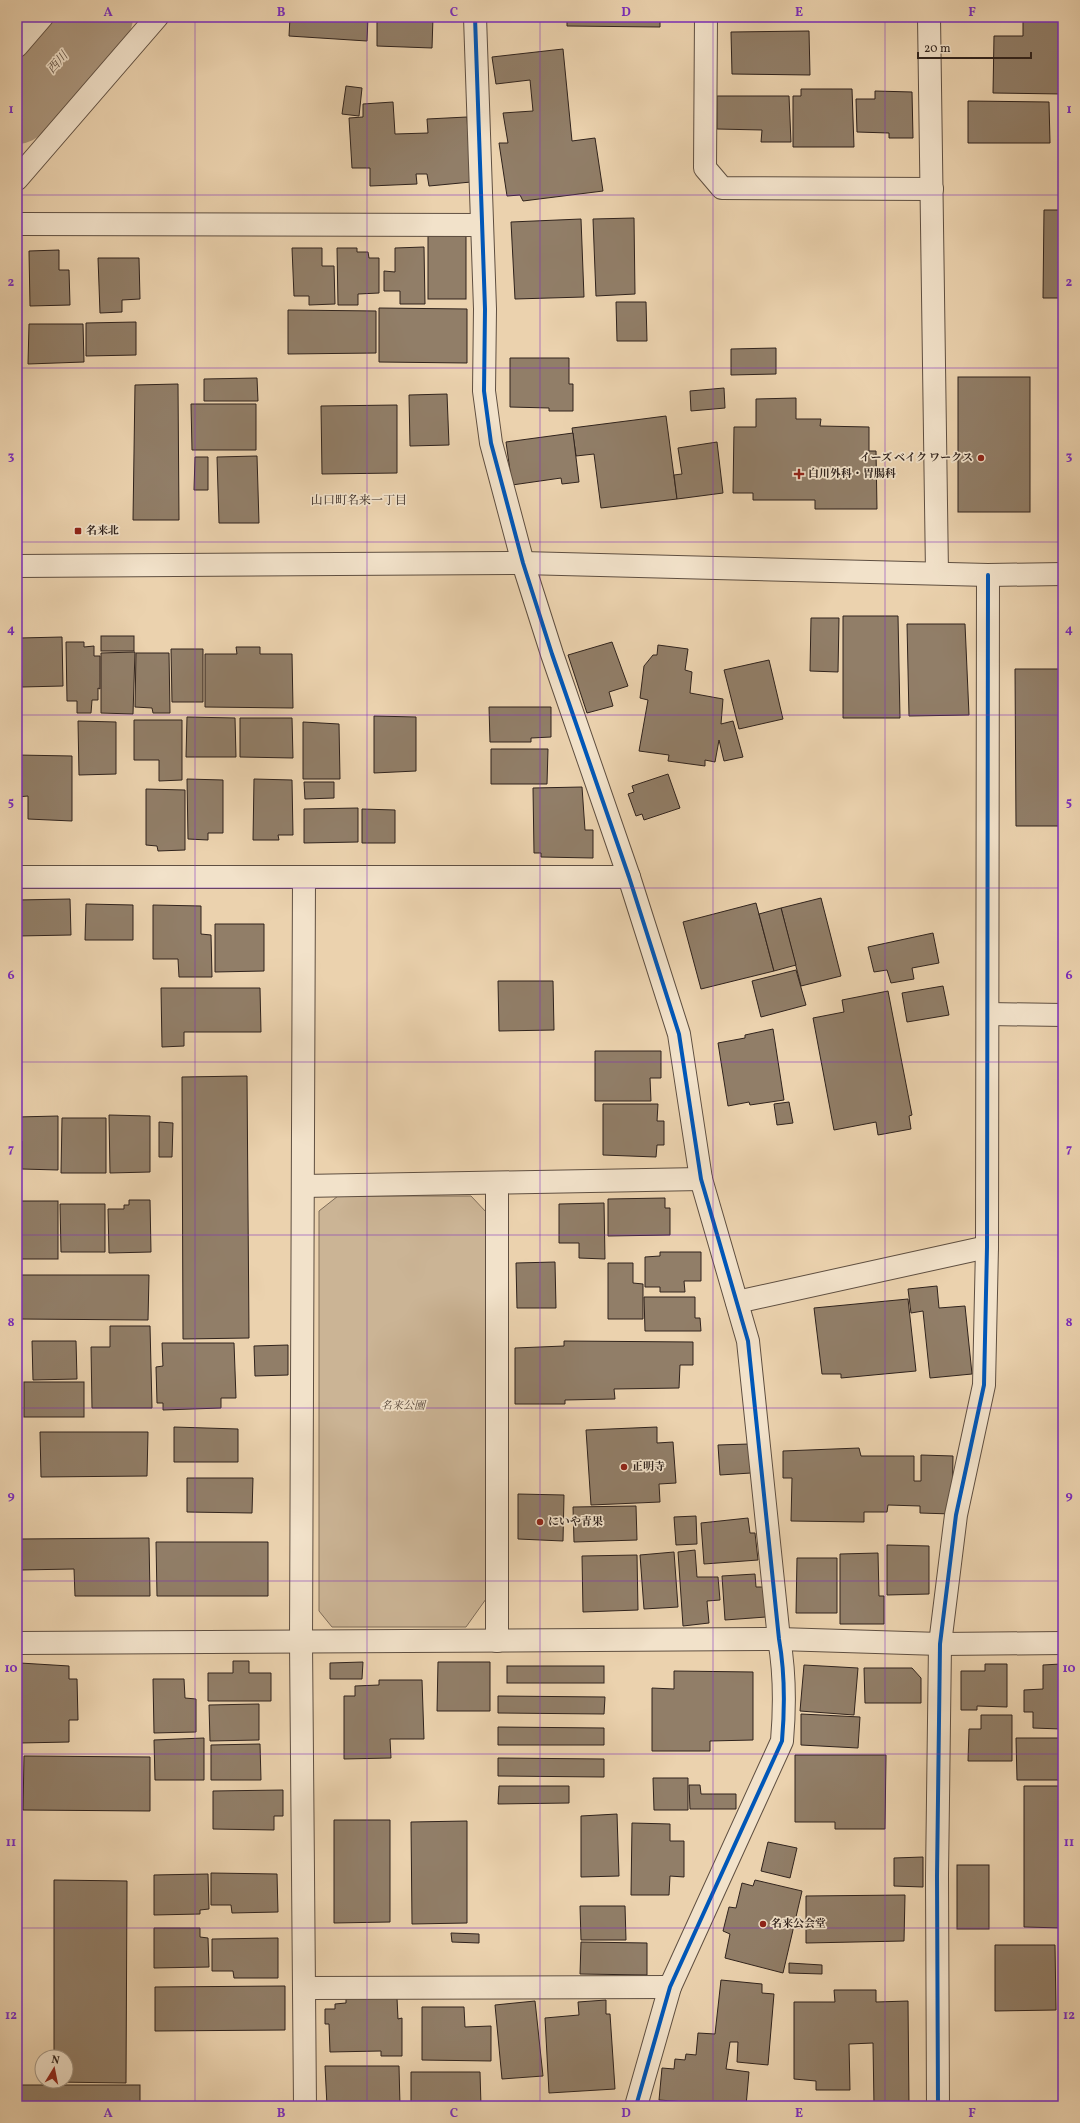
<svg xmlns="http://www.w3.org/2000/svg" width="1080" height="2123" font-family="Vollkorn,'Noto Serif JP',serif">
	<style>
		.green { fill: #cbb495; stroke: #7e6c59 }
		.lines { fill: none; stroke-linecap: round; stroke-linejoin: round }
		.river { stroke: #ab967d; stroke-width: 68 }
		.building { fill: #917e68; stroke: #30231d }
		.minor-casing { stroke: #5f4f41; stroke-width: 24 }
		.tertiary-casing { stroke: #5f4f41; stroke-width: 24 }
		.minor { stroke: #f2e2ca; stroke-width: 22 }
		.tertiary { stroke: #f2e2ca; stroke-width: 22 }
		.cycleway-casing { stroke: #f2e2ca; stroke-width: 6 }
		.cycleway { stroke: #0057b8; stroke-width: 4 }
		.grid { fill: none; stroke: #7b2cbf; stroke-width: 1; stroke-opacity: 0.55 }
		.poi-dot { fill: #8f2418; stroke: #f2e2ca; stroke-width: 1.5 }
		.labels { text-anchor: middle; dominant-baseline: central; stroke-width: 3.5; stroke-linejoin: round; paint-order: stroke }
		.poi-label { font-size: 11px; font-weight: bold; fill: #30231d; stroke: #f2e2ca; text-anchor: start }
		.park-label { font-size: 11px; font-style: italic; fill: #57473b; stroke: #f2e2ca }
		.water-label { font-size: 12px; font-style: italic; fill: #5b4b3f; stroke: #f2e2ca }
		.neighbourhood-label { font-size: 12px; fill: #30231d; stroke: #f2e2ca }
		.neatline { fill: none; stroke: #7b2cbf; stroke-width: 1.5 }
		.grid-label { font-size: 13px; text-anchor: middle; font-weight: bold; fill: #7b2cbf }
	</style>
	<rect width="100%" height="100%" fill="#ebd2ae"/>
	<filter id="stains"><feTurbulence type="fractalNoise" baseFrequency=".005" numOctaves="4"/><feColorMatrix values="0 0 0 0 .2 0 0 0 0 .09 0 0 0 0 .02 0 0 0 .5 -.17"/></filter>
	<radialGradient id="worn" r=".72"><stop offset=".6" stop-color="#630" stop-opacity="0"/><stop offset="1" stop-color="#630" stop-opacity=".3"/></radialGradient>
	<polygon class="green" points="338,1196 471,1196 487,1213 486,1599 466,1627 332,1627 319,1611 319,1211"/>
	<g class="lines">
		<polyline class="river" points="17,110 99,17"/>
	</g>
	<g class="building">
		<polygon points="290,17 368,17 367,41 289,36"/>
		<polygon points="377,17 433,17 432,48 377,46"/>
		<polygon points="513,17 563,17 563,18 513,21"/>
		<polygon points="567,17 660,17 660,27 567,26"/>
		<polygon points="839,17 900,17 900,20 839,21"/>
		<polygon points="1023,17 1063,17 1063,94 993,93 994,36 1023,36"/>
		<polygon points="809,31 810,75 732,74 731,32"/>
		<polygon points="563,49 572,141 595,138 603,191 523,201 520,195 507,196 499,143 508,143 503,113 533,111 530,80 496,84 492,57"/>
		<polygon points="346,86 362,88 359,116 342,114"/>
		<polygon points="801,89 852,89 854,147 793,147 793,96 801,96"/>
		<polygon points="875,91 912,92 913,138 889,138 889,133 857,132 856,99 875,99"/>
		<polygon points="717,96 789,96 791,142 761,142 762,130 717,129"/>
		<polygon points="968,101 1049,102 1050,143 968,143"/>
		<polygon points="393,102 395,134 428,133 427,119 467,117 471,182 429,186 427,174 416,174 417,184 370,186 370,168 352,168 349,118 363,117 363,104"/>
		<polygon points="1044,210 1063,210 1063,298 1043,298"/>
		<polygon points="634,218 635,294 596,296 593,219"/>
		<polygon points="581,219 584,297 515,299 511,222"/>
		<rect x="428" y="236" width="38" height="63"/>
		<polygon points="424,247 425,304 400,304 400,291 384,291 384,271 395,272 395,248"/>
		<polygon points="292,248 322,248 322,266 334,266 335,304 309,305 309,296 294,296"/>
		<polygon points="337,248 357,248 357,252 368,252 369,258 379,258 379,293 358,294 358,305 338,305"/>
		<polygon points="59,250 59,270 69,270 70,305 30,306 29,251"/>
		<polygon points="98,258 139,258 140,299 122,300 122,312 100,313"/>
		<polygon points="616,302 646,302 647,341 617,341"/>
		<polygon points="379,308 467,309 467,363 379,362"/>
		<polygon points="288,310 376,311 376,353 288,354"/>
		<rect x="17" y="315" width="4" height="48"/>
		<polygon points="136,322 136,355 86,356 86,323"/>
		<polygon points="29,324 83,324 84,362 28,364"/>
		<polygon points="776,348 776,374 731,375 731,349"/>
		<polygon points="510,358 569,358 569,384 573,384 573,411 549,411 549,408 510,407"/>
		<rect x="958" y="377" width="72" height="135"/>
		<polygon points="257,378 258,401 204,401 204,379"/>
		<polygon points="178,384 179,520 133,520 135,385"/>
		<polygon points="724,388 725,408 691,411 690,391"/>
		<polygon points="447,394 449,445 410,446 409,395"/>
		<polygon points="796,398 796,419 821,419 820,426 869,427 869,451 876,451 877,509 815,509 815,500 753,500 753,493 733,493 734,427 756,427 756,399"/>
		<polygon points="191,404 256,404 256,450 192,450"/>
		<polygon points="397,405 397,473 322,474 321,406"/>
		<polygon points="666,416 677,499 601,508 594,454 576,456 572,428"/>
		<polygon points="573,433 579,482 562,484 561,478 512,485 506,442"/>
		<polygon points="717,442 723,493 677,499 674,475 682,474 678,448"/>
		<polygon points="257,456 259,523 219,523 217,457"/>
		<polygon points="195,457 208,457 208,490 194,490"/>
		<polygon points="843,616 898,616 900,718 843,718"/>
		<polygon points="811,618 839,618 838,672 810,671"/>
		<polygon points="907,624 965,624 969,715 909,716"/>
		<rect x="101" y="636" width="33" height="15"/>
		<polygon points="62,637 63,686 22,687 20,638"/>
		<polygon points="66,642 84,642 84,647 94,646 94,656 100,656 100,689 98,688 98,700 92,700 91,713 77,713 77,701 67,701"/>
		<polygon points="612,642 628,686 609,692 613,706 587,713 568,655"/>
		<polygon points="658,645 688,649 685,670 692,672 690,693 723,699 721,724 733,721 743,757 724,761 719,740 715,762 705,760 705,766 668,761 669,755 639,751 648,700 640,698 644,666 653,655 657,655"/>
		<polygon points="236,647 260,647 260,654 292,654 293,708 205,707 205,654 237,654"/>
		<polygon points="171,649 203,649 203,702 172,702"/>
		<polygon points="135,652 133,714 101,713 101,653"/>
		<polygon points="136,653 169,653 170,713 153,713 152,708 135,707"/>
		<polygon points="769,660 783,719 739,729 724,670"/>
		<polygon points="1015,669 1063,669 1063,826 1016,826"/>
		<polygon points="489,707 551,707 551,737 531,738 531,742 490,742"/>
		<polygon points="374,716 416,717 416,771 374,773"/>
		<polygon points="187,717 235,718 236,757 186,757"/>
		<polygon points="240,718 292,718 293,758 240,757"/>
		<polygon points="134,720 182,720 182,780 159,781 159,760 134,760"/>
		<polygon points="78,721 116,722 116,774 79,775"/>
		<polygon points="303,722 339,724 340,779 303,779"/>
		<polygon points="491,749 548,749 547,784 491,784"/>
		<polygon points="17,755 72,756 72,821 28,819 28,796 17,797"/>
		<polygon points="668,774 680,808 644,820 642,814 636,816 628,794 634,792 632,786"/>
		<polygon points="187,779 223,780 223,833 208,833 208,840 188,839"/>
		<polygon points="254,779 292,780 293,835 278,835 279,840 253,840"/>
		<polygon points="304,782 334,782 334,798 305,799"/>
		<polygon points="582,787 585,830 593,830 593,858 541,857 541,853 534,853 533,788"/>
		<polygon points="146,789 185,790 185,850 158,851 157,846 146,845"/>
		<polygon points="358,808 358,842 304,843 304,809"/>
		<polygon points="362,809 395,810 395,843 362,843"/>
		<polygon points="821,898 841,976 801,986 781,908"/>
		<polygon points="70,899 71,935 18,936 18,900"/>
		<polygon points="756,903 774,971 701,989 683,922"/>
		<polygon points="86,904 133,905 133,940 85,940"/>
		<polygon points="153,905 201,906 201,934 211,935 212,977 179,977 178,959 153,959"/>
		<polygon points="781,908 796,965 774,971 759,914"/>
		<polygon points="215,924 264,924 264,971 215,972"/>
		<polygon points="933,933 939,963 912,968 914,979 891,983 887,970 874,972 868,947"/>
		<polygon points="796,970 806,1005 761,1017 752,981"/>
		<polygon points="498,981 553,981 554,1030 499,1031"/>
		<polygon points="943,986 949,1015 907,1022 902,993"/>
		<polygon points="161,988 260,988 261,1032 184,1032 184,1046 162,1047"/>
		<polygon points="888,991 912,1115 909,1116 911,1129 878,1135 876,1122 834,1130 813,1018 844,1012 842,1000"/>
		<polygon points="773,1029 784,1100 750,1105 749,1102 728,1106 718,1043 745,1038 745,1035"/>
		<polygon points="595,1051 661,1051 661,1078 650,1078 651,1101 595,1101"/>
		<polygon points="247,1076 249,1338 183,1339 182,1077"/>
		<polygon points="789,1102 793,1123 777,1125 774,1104"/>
		<polygon points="603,1104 658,1104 657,1121 664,1121 664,1145 657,1145 656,1157 603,1155"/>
		<polygon points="109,1115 150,1116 150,1172 110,1173"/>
		<polygon points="58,1116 58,1170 22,1169 22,1141 17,1141 17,1117"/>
		<polygon points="62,1118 106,1118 106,1173 61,1173"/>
		<polygon points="159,1122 173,1123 172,1157 159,1157"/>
		<polygon points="665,1198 665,1208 670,1208 670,1235 608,1236 608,1199"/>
		<polygon points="129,1200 150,1200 151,1252 109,1253 108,1209 124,1209 124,1205 129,1205"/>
		<rect x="17" y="1201" width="41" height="58"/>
		<polygon points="604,1203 605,1259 579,1258 579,1243 559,1243 559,1204"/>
		<polygon points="60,1204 105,1204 105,1252 61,1252"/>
		<polygon points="660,1252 701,1252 701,1281 684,1281 685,1292 660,1292 660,1287 645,1287 645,1257 660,1256"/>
		<polygon points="555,1262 556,1308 517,1308 516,1263"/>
		<polygon points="608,1263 633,1263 633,1283 643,1284 643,1319 608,1319"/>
		<polygon points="21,1275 149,1275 148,1320 20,1319"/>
		<polygon points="937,1286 939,1308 965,1306 972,1374 930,1378 923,1311 911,1313 908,1289"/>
		<polygon points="644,1297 695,1297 695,1318 700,1318 701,1331 645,1331"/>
		<polygon points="908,1299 916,1371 841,1378 841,1374 822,1374 814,1308"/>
		<polygon points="110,1326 150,1326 152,1408 92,1408 91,1347 110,1347"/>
		<polygon points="32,1341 76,1341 77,1379 33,1380"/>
		<polygon points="564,1341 693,1342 693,1365 680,1365 679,1388 614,1389 615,1399 565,1400 565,1404 515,1404 515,1348 564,1346"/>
		<polygon points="162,1343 234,1343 236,1398 221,1398 221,1408 163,1410 163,1403 157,1403 156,1367 163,1366"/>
		<polygon points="288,1345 288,1375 255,1376 254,1346"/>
		<rect x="24" y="1382" width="60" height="35"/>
		<polygon points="174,1427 238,1429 238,1462 174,1462"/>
		<polygon points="657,1427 657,1443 673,1442 676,1483 659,1484 660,1502 591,1505 586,1430"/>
		<polygon points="40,1432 148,1432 147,1476 41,1477"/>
		<polygon points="749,1444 751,1473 720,1475 718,1445"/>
		<polygon points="859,1448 861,1456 914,1456 914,1481 921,1481 921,1455 953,1456 952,1514 920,1513 920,1506 888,1505 887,1512 864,1512 864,1522 791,1521 792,1478 783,1478 783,1451"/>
		<polygon points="187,1478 253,1478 252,1513 187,1512"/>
		<polygon points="518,1494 564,1495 563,1541 518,1539"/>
		<polygon points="636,1506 637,1540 574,1542 573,1507"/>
		<polygon points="696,1516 697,1544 676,1545 674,1517"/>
		<polygon points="748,1518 750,1533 755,1533 758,1560 704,1564 701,1523"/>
		<polygon points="149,1538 150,1596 75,1596 74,1569 20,1570 21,1539"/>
		<polygon points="156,1542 268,1542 268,1596 157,1596"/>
		<polygon points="887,1545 929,1546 929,1594 887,1595"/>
		<polygon points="695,1550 697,1577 718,1577 720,1600 707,1601 709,1623 683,1626 678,1552"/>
		<polygon points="674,1552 678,1607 644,1609 640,1555"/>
		<polygon points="878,1553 879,1596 884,1596 884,1624 840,1624 840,1554"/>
		<polygon points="637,1555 638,1610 583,1612 582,1556"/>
		<polygon points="797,1558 837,1558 837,1613 796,1613"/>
		<polygon points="755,1574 756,1587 763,1587 766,1617 725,1620 722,1576"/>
		<polygon points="233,1661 249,1661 249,1673 271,1673 271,1701 208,1701 208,1673 233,1673"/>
		<polygon points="363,1662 362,1679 330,1679 330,1663"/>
		<polygon points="438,1662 490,1662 490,1711 437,1711"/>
		<polygon points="20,1663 69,1666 69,1679 77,1679 78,1720 69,1720 69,1742 20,1743"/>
		<polygon points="985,1664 1007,1664 1007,1707 977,1706 977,1710 961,1710 961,1671 985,1671"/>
		<polygon points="1061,1664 1061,1729 1033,1728 1033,1712 1024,1712 1024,1690 1043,1689 1043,1665"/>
		<polygon points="804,1665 858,1668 854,1715 800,1711"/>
		<rect x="507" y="1666" width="97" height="17"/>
		<polygon points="864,1668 912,1668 921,1678 921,1703 865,1703"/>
		<polygon points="674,1671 753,1672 753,1740 710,1741 710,1751 652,1751 652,1688 674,1689"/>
		<polygon points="153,1679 184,1679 185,1698 196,1699 196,1732 154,1733"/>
		<polygon points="379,1680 422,1680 424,1739 390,1739 391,1758 344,1759 344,1696 355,1696 355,1686 379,1685"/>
		<polygon points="498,1696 605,1697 604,1714 498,1713"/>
		<polygon points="259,1704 259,1740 210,1741 209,1705"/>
		<polygon points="801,1714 860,1717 858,1748 801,1745"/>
		<polygon points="981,1715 1012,1715 1012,1761 968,1761 969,1729 981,1729"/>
		<polygon points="498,1727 604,1728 604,1745 498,1745"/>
		<polygon points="204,1738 204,1780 155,1780 154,1740"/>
		<polygon points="1016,1738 1061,1738 1062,1780 1017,1780"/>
		<polygon points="260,1744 261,1780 211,1780 211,1745"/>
		<polygon points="795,1755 886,1755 885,1829 835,1829 835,1822 795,1822"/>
		<polygon points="24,1756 150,1757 150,1811 23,1810"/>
		<polygon points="498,1758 604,1759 604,1777 498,1776"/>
		<polygon points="653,1778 688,1778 688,1810 654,1810"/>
		<polygon points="689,1785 700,1785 701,1794 736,1794 736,1809 690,1809"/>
		<polygon points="499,1786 569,1786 569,1803 498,1804"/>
		<polygon points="1024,1786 1062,1786 1063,1928 1024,1927"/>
		<polygon points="283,1790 283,1816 274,1816 274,1830 213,1829 213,1791"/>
		<polygon points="617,1814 619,1876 581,1877 581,1816"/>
		<polygon points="334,1820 390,1820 390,1922 334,1923"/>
		<polygon points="467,1821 467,1923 412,1924 411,1822"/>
		<polygon points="632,1823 670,1824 670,1841 684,1841 684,1877 670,1876 669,1895 631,1895"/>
		<polygon points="768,1842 797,1848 790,1878 761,1871"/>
		<polygon points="923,1857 923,1887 894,1886 894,1858"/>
		<rect x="957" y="1865" width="32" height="64"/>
		<polygon points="211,1873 277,1874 278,1912 232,1913 231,1905 211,1905"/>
		<polygon points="208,1874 209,1909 200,1910 200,1914 154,1915 154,1875"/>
		<polygon points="54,1880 127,1881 126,2083 54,2082 66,2081 66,2057 54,2057"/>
		<polygon points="755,1880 802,1891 783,1973 725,1958 730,1934 723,1931 729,1907 736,1908 742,1883 753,1886"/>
		<polygon points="905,1895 904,1941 806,1943 806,1896"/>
		<polygon points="580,1906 625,1906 626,1940 581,1940"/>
		<polygon points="154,1928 200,1928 200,1937 208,1938 209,1967 154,1968"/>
		<polygon points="451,1933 479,1934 479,1943 452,1942"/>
		<polygon points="278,1938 278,1978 234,1978 233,1971 212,1971 212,1939"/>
		<polygon points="581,1942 647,1943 647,1975 580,1974"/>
		<polygon points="995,1945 1055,1945 1056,2010 995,2011"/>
		<polygon points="789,1963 822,1965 822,1974 789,1973"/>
		<polygon points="721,1980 762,1984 762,1993 774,1994 768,2065 737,2062 738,2042 730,2042 726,2069 749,2072 746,2106 686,2106 686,2102 659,2100 662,2068 674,2069 675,2059 685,2060 686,2054 696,2055 698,2033 715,2034"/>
		<polygon points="285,1986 285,2030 155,2031 155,1987"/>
		<polygon points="834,1990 876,1990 876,2002 908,2001 909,2106 874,2106 873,2043 849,2044 850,2090 816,2090 816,2081 794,2079 794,2002 835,2002"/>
		<polygon points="346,1998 397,1998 398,2019 402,2018 402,2056 381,2056 381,2051 330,2052 329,2024 325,2024 325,2009 335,2009 335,2004 346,2003"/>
		<polygon points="606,2000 606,2014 610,2014 615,2089 549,2093 545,2018 579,2015 578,2002"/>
		<polygon points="535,2001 543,2076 502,2079 495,2005"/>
		<polygon points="422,2007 464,2007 465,2027 491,2026 491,2061 422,2060"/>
		<polygon points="325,2066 399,2066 400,2106 327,2106"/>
		<polygon points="411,2072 480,2072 481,2106 411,2106"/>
		<rect x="19" y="2085" width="121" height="21"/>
	</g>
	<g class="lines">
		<g class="minor-casing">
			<g id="minor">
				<path d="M475,17L485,309L484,391L491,443L523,563L552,654L629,877L679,1034L701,1179L748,1341L779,1639C785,1673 785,1706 782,1741L670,1987L636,2106"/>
				<polyline points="706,17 705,168 722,188 932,189"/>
				<polyline points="929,17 937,573"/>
				<polyline points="17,46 42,17"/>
				<polyline points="17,179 157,17"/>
				<polyline points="17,224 482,225"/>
				<polyline points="17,877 629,877"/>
				<polyline points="304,878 301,1642 305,2106"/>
				<polyline points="988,1014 1063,1015"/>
				<polyline points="303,1186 701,1179"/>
				<polyline points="737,1302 987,1247"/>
				<polyline points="497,1641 497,1183"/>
				<polyline points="17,1643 779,1639 940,1644 1063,1643"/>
				<polyline points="304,1988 670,1987"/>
				<polyline points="938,2106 937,1876 940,1644 956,1515 984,1385 987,1247 988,575"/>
			</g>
		</g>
		<g class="tertiary-casing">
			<polyline id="tertiary" points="17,566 523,563 988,575 1063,574"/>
		</g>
		<use href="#minor" class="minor"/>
		<use href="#tertiary" class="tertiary"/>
		<g class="cycleway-casing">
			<g id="cycleway">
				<path d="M475,17L485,309L484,391L491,443L523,563L552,654L629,877L679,1034L701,1179L748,1341L779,1639C785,1673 785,1706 782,1741L670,1987L636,2106"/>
				<polyline points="938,2106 937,1876 940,1644 956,1515 984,1385 987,1247 988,575"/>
			</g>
		</g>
		<use href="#cycleway" class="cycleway"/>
	</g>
	<path class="grid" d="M195,17V2106M367,17V2106M540,17V2106M713,17V2106M885,17V2106M17,195H1063M17,368H1063M17,542H1063M17,715H1063M17,888H1063M17,1062H1063M17,1235H1063M17,1408H1063M17,1581H1063M17,1754H1063M17,1928H1063"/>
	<g class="poi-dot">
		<circle cx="981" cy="458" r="4"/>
		<path d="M797 468h4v4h4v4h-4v4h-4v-4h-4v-4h4z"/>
		<rect x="74" y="527" width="8" height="8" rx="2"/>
		<circle cx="624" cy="1467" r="4"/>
		<circle cx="540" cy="1522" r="4"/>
		<circle cx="763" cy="1924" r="4"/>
	</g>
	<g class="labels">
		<g class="poi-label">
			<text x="973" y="458" text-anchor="end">イーズ ベイク ワークス</text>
			<text x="808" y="474">白川外科・胃腸科</text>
			<text x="86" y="531">名来北</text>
			<text x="632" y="1467">正明寺</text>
			<text x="548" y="1522">にいや青果</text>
			<text x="771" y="1924">名来公会堂</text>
		</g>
		<g class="park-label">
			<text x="403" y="1406">名来公園</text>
		</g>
		<g class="water-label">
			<text transform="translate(58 63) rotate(-48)">西川</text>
		</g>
		<g class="neighbourhood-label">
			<text x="359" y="501">山口町名来一丁目</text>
		</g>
	</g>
	<rect width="1080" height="2123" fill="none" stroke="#ebd2ae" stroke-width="44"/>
	<g transform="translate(54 2069) rotate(10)"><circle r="19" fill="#f2e2ca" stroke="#a49685"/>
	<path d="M0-3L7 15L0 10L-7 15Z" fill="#8f2418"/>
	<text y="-6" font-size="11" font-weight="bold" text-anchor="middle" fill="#30231d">N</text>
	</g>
	<path d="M918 52v6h113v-6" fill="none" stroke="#30231d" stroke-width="2"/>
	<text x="924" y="52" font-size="12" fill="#30231d" stroke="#f2e2ca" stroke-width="3" paint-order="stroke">20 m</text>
	<rect x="22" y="22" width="1036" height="2079" class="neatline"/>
	<g class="grid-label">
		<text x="108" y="16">A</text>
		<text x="281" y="16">B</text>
		<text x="454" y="16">C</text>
		<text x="626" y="16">D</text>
		<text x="799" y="16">E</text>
		<text x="972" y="16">F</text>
		<text x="11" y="113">1</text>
		<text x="1069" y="113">1</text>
		<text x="11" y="286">2</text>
		<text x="1069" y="286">2</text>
		<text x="11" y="460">3</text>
		<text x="1069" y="460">3</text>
		<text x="11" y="633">4</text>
		<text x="1069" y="633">4</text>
		<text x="11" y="806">5</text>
		<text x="1069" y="806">5</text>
		<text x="11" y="979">6</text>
		<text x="1069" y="979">6</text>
		<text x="11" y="1153">7</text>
		<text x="1069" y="1153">7</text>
		<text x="11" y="1326">8</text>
		<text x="1069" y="1326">8</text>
		<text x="11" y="1499">9</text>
		<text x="1069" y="1499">9</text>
		<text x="11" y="1672">10</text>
		<text x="1069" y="1672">10</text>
		<text x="11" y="1846">11</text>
		<text x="1069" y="1846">11</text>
		<text x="11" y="2019">12</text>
		<text x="1069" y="2019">12</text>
		<text x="108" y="2117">A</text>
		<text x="281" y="2117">B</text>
		<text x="454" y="2117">C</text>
		<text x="626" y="2117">D</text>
		<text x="799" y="2117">E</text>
		<text x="972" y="2117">F</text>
	</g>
	<rect width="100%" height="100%" filter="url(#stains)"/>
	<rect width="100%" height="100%" fill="url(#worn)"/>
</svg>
